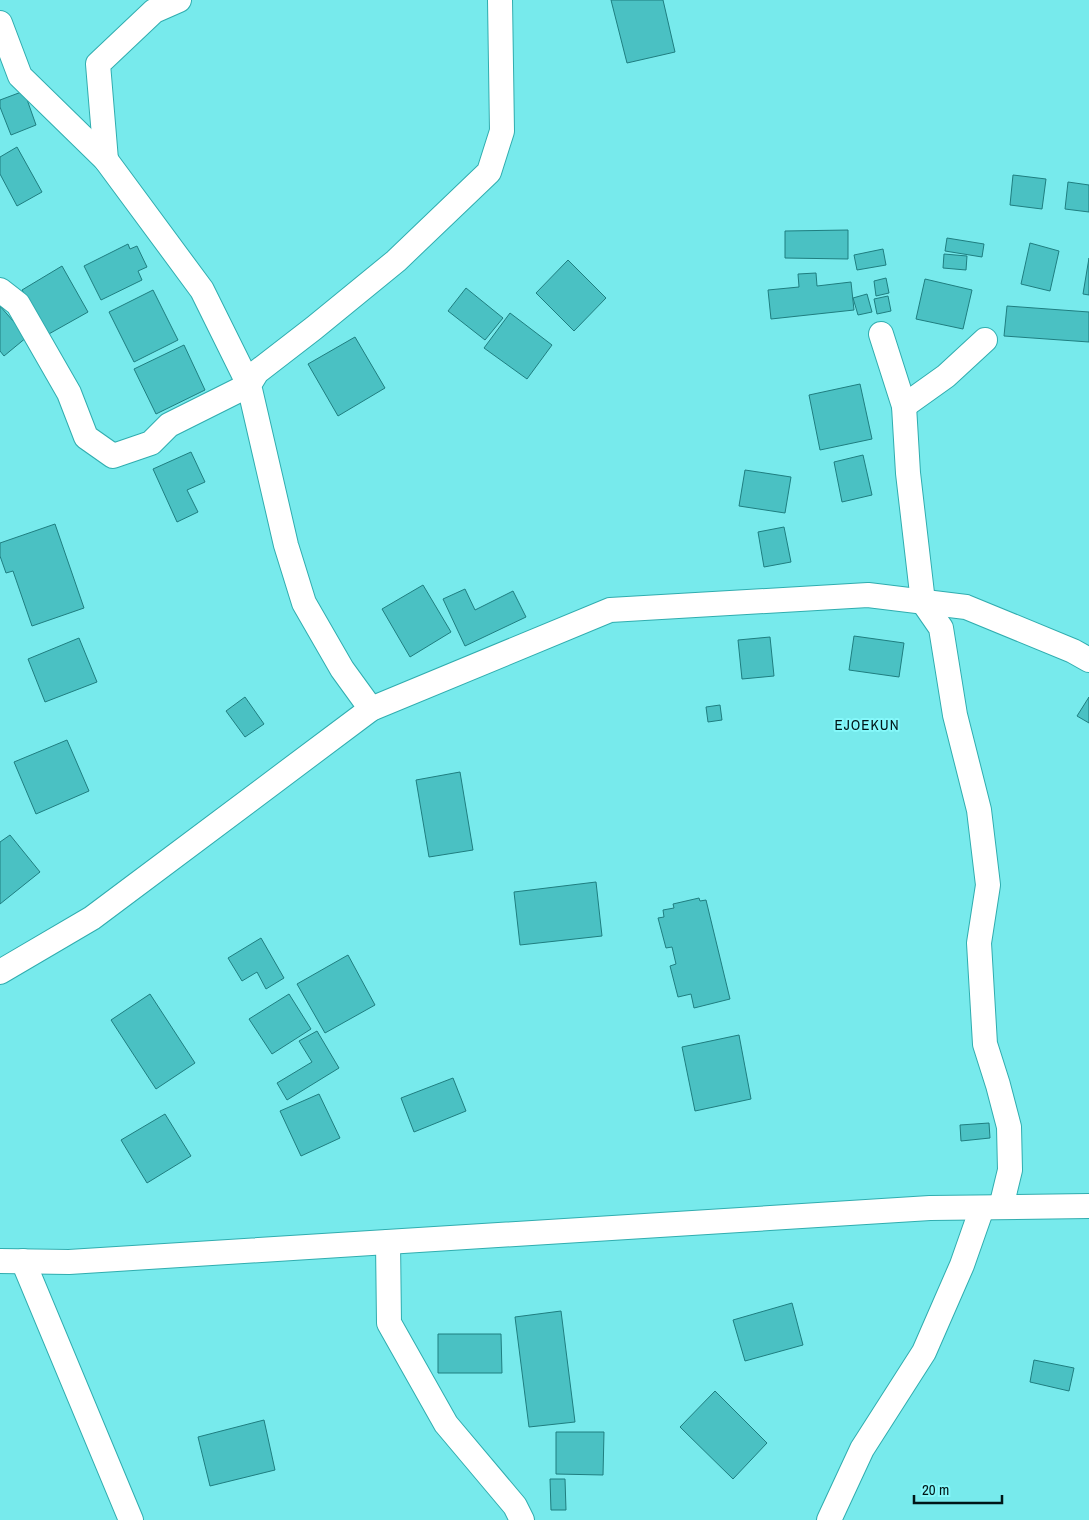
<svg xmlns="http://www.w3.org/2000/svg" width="1089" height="1520" font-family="'Archivo Narrow',sans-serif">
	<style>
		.building { fill: #4ac1c3; stroke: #1f7e80 }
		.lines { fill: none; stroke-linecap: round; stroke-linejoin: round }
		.minor-casing { stroke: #30adaf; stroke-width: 26 }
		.minor { stroke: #fff; stroke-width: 24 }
		.labels { text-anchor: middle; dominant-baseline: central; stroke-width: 4; stroke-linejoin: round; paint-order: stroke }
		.quarter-label { font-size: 15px; letter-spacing: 1px; fill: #001617; stroke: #85f8fa }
	</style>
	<rect width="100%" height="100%" fill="#77eaec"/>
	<g class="building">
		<polygon points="611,0 663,0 675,52 627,63"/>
		<polygon points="24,91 36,125 11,135 0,107 0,100"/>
		<polygon points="17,147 42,192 17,206 0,174 0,157"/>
		<polygon points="1013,175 1046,179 1042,209 1010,205"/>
		<polygon points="1068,182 1089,185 1089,212 1065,209"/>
		<polygon points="848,230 848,259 785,258 785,231"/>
		<polygon points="947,238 984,244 982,257 945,251"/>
		<polygon points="1030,243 1059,251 1050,291 1021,284"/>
		<polygon points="128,244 130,249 137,246 147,267 138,271 142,280 101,300 84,266"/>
		<polygon points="883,249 886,265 857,270 854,255"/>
		<polygon points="944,254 967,256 966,270 943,268"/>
		<polygon points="1089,258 1089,295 1083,294"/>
		<polygon points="568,260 606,298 574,331 536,293"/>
		<polygon points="62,266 88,312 47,335 22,290"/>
		<polygon points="816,273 817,286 851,282 854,310 771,319 768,290 799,287 798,274"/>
		<polygon points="886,278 889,293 876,296 874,281"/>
		<polygon points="925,279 972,290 963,329 916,319"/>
		<polygon points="466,288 503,318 485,340 448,311"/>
		<polygon points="153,290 178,340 134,362 109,312"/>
		<polygon points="867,294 872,312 858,315 853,298"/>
		<polygon points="888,296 891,311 877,314 874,299"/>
		<polygon points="0,306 27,337 4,356 0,351"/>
		<polygon points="1007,306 1089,312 1089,342 1004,336"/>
		<polygon points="510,313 552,345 527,379 484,348"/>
		<polygon points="355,337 385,388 338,416 308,364"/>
		<polygon points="184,345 205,390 156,414 134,369"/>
		<polygon points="860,384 872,439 820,450 809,395"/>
		<polygon points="191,452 205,482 187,490 198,512 177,522 153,469"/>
		<polygon points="863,455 872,495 842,502 834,462"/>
		<polygon points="745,470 791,477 785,513 739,506"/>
		<polygon points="55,524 84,608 32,626 13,571 6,573 0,556 0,543"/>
		<polygon points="784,527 791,562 764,567 758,532"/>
		<polygon points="423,585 451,632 410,657 382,609"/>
		<polygon points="465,589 475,610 513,591 526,617 465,646 443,599"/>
		<polygon points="854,636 904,643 899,677 849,670"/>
		<polygon points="770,637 774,676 742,679 738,640"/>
		<polygon points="79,638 97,682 45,702 28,659"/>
		<polygon points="245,697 264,724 245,737 226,711"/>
		<polygon points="1089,697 1089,723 1077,716"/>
		<polygon points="720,705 722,720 708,722 706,707"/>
		<polygon points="67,740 89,791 36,814 14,762"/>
		<polygon points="460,772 473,850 429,857 416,780"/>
		<polygon points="10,835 40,872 0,904 0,842"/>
		<polygon points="596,882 602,936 520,945 514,892"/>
		<polygon points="699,898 700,901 706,900 730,999 694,1008 691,994 678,997 670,966 676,964 672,947 666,948 658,918 664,917 663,910 674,908 673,904"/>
		<polygon points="261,938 284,978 266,989 257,972 242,981 228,958"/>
		<polygon points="348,955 375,1005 325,1033 297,984"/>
		<polygon points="150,994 195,1063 156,1089 111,1020"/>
		<polygon points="289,994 311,1029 272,1054 249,1019"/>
		<polygon points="317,1031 339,1068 287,1100 277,1083 312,1062 299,1041"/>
		<polygon points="739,1035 751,1099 695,1111 682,1047"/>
		<polygon points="453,1078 466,1111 414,1132 401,1098"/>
		<polygon points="319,1094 340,1138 301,1156 280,1111"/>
		<polygon points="165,1114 191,1156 147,1183 121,1140"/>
		<polygon points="989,1123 990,1138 961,1141 960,1125"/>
		<polygon points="792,1303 803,1345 745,1361 733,1320"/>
		<polygon points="561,1311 575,1422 529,1427 515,1317"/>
		<polygon points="438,1334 501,1334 502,1373 438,1373"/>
		<polygon points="1034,1360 1074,1368 1069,1391 1030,1382"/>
		<polygon points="715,1391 767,1443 733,1479 680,1427"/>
		<polygon points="264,1420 275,1470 210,1486 198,1437"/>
		<polygon points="556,1432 604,1432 603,1475 556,1474"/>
		<polygon points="550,1479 565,1479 566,1510 551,1510"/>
	</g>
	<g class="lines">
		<g class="minor-casing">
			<g id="minor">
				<polyline points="0,23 20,76 106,160 202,290 249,385 169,425 151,443 113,456 86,437 69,393 18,304 0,290"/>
				<polyline points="106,160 98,64 154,11 179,0"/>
				<polyline points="881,334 904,406 908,473 923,602 941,628 955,715 979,810 988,885 979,943 985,1044 998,1085 1009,1127 1010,1170 1001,1207"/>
				<polyline points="904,406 946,376 985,340"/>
				<polyline points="371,709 342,669 304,603 286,545 249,385 257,372 314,328 396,261 489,172 502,131 500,0"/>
				<polyline points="0,972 92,918 371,709 610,610 868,595 966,607 1073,651 1089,660"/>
				<polyline points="388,1242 389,1323 446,1424 515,1506 522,1520"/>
				<polyline points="0,1261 69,1262 930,1208 1089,1206"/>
				<polyline points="23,1261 131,1520"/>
				<polyline points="829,1520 862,1449 924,1352 962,1265 982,1208"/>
			</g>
		</g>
		<use href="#minor" class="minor"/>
	</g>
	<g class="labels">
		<g class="quarter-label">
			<text x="867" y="724">EJOEKUN</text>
		</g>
	</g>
	<path d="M914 1495v8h88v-8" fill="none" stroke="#001617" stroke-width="2.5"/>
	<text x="922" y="1495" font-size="15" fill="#001617" stroke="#85f8fa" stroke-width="4" paint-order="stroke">20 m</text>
</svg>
